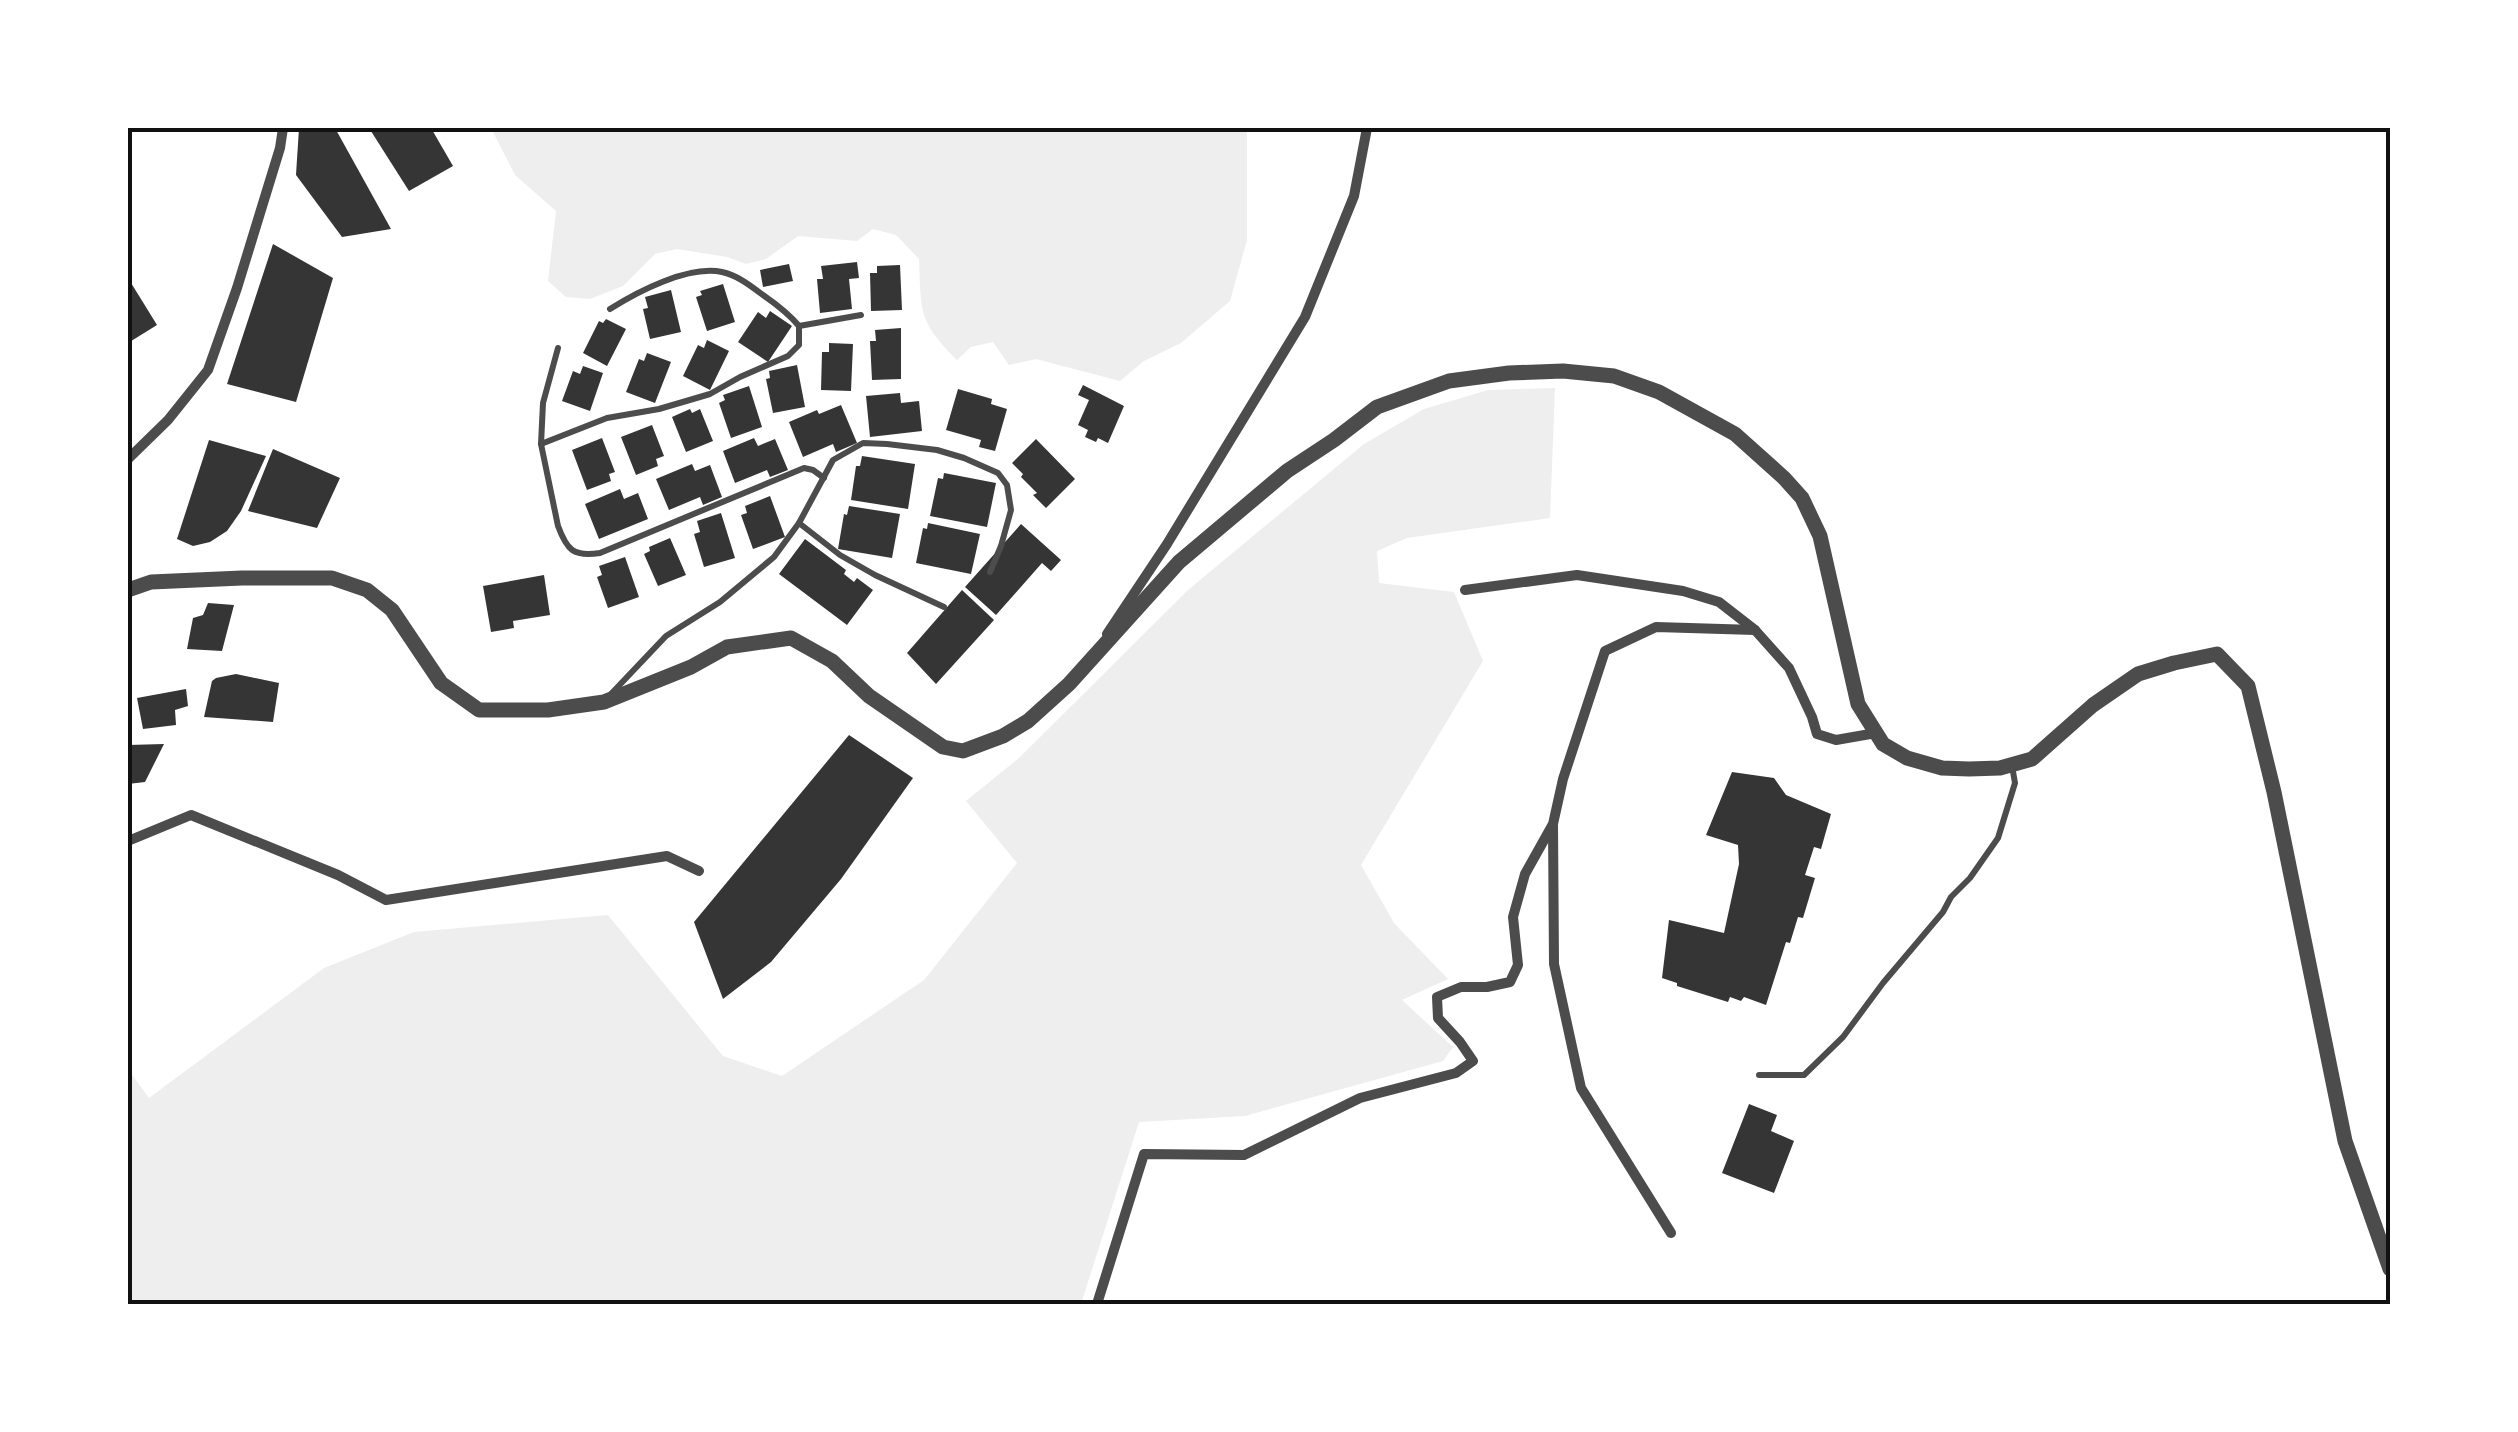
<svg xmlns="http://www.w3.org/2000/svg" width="2518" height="1432" font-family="Mulish,sans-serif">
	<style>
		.green { fill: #eee }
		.building { fill: #353535 }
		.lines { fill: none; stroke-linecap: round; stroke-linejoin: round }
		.service { stroke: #4c4c4c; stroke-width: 6 }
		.minor { stroke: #4c4c4c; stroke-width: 10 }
		.tertiary { stroke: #4c4c4c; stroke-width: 15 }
		.neatline { fill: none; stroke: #111; stroke-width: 4 }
	</style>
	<rect width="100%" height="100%" fill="#fff"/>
	<g class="green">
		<path d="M491,128H1250L1247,133V240L1230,301L1181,343L1144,361L1120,381L1036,359L1009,365L993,342L971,347L957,360C918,322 921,310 919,259L896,235L873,229L857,241L798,236L766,259L746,264L727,257L677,249L655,254L623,286L590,299L566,297L548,281L556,211L515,175Z"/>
		<polygon points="1555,388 1550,518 1407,538 1377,551 1379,583 1454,592 1483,661 1361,865 1394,923 1448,979 1402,1000 1453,1047 1443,1061 1245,1116 1139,1122 1081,1304 128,1304 128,1069 149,1098 324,968 414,932 608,915 723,1056 782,1076 924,980 1017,863 966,801 1019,758 1188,590 1364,444 1424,409 1488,390"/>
	</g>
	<g class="building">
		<polygon points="299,128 335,128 391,229 342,237 296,175"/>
		<polygon points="369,128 431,128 453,166 409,191"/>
		<polygon points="273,244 333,278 296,402 227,384"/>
		<polygon points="857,262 859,278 849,279 852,309 820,313 817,279 823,279 821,266"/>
		<polygon points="789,264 793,281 763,287 760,270"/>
		<polygon points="900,265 902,310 871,311 870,273 877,273 877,266"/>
		<polygon points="128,278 157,325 128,343"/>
		<polygon points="723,284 735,322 707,331 696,297 702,295 700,291"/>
		<polygon points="671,290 681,332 650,339 643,309 648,308 645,297"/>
		<polygon points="770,311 792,326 768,362 738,342 758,312 766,318"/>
		<polygon points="606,319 626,329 607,366 583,353 599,321 603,323"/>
		<polygon points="901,328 901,379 872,380 870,341 876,341 875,330"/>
		<polygon points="707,340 729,351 710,390 683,376 698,345 704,348"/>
		<polygon points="829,343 853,344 851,391 821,390 822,352 829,352"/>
		<polygon points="647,353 671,362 655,403 626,392 639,359 644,361"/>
		<polygon points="797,365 805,407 773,413 766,379 770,378 769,371"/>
		<polygon points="583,366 603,373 590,411 562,401 573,371 580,374"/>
		<polygon points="1083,385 1124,406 1108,443 1098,438 1096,442 1085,437 1088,430 1078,425 1089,400 1078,395"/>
		<polygon points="749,386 762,427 731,438 719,403 725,400 723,395"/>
		<polygon points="958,389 992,399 991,404 1007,409 995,451 979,447 981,440 946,430"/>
		<polygon points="900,393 901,403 919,401 922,431 870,437 866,396"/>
		<polygon points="841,405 857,443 836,452 833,444 803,457 789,422 817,410 819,414"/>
		<polygon points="690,409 692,413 700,409 713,441 686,452 672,417"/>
		<polygon points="652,425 664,456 656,459 658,466 636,475 621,437"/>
		<polygon points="602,438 615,472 609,474 611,481 587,490 572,450"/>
		<polygon points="754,438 758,446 775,439 788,470 770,477 767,470 735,483 723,451"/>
		<polygon points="1036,439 1075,479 1046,508 1033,495 1037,493 1021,477 1023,474 1012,463"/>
		<polygon points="209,440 266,456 241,511 227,531 210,542 193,546 177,539"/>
		<polygon points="273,449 340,478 317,528 248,511"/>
		<polygon points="862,456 915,464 908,509 851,500 856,466 860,466"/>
		<polygon points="692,464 695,471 710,465 722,497 703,505 700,497 669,510 656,479"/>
		<polygon points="944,473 996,483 987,527 930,516 938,478 943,479"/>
		<polygon points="620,489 624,499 638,493 648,519 599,539 585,504"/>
		<polygon points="770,496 785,537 753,549 741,515 747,513 745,506"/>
		<polygon points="849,506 900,514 892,558 838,549 844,514 847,515"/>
		<polygon points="721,513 735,558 704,567 694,534 700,532 697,521"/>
		<polygon points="928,523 980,534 971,574 916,563 923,528 927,529"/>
		<polygon points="1021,524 1061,560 1051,571 1042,563 996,615 965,587"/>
		<polygon points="670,538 686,575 658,586 644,554 650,551 649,547"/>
		<polygon points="805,539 846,570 844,574 854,582 857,578 873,590 847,625 779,574"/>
		<polygon points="625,557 639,597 608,608 597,577 602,575 599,566"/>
		<polygon points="544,575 550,615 513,621 514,628 491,632 483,586"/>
		<polygon points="962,590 994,620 936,684 907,653"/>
		<polygon points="208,603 234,605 222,651 187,649 193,618 203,615"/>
		<polygon points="236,674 279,683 273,722 204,717 212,681 216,678"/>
		<polygon points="186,689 188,706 175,710 176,725 143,729 137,698"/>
		<polygon points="849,735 913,778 841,879 771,962 723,999 694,922"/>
		<polygon points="164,744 145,782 128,784 128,745"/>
		<polygon points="1732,772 1774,778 1786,795 1831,814 1821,849 1814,847 1805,875 1815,878 1803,918 1798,917 1790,943 1786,942 1766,1005 1744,997 1741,1001 1730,997 1728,1002 1677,986 1677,983 1662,978 1669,920 1724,933 1739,864 1738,845 1706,835"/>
		<polygon points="1749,1104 1777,1115 1771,1131 1794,1141 1774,1193 1722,1173"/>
	</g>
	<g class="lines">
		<g class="service">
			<polyline points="799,326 861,315"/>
			<path d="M558,348L543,403L541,444L558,526C567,550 573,557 600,553L804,468L813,470L824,478"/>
			<path d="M541,444L607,418L659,409L710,394L740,377L788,356L799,345V326C789,314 776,304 763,295C751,286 737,275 722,272C688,265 637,292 610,309"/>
			<polyline points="799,523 840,555 875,575 944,607"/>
			<polyline points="611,694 666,636 720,602 774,557 799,523 833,460 863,443 887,444 937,450 964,458 998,473 1007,485 1011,510 1001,546 990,572"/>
			<polyline points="1759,1075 1804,1075 1843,1037 1883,983 1943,912 1951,897 1970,878 1998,838 2015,783 2012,766"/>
		</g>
		<g class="minor">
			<polyline points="128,459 168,420 208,370 237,288 280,148 283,128"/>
			<polyline points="1465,590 1577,575 1683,591 1719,602 1755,630 1789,668 1812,717 1817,734 1836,740 1876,733"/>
			<polyline points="1107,634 1167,544 1305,317 1354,196 1367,128"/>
			<polyline points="1553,825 1554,964 1581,1088 1671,1233"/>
			<polyline points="128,841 191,815 338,875 386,900 667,856 699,871"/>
			<polyline points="1097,1304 1144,1154 1244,1155 1360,1098 1456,1073 1473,1061 1460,1042 1438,1018 1437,997 1461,987 1487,987 1510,982 1518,965 1513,917 1525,874 1553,824 1563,779 1605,651 1656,627 1755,630"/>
		</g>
		<polyline class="tertiary" points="128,590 151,582 242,578 332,578 367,590 392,610 441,683 479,710 548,710 604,702 691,667 727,647 791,638 832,661 869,696 943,747 963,751 1003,736 1028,721 1069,684 1179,562 1287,471 1334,440 1377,407 1449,381 1509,373 1563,371 1614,376 1659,392 1735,434 1784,478 1802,498 1820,536 1858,704 1883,744 1907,758 1942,768 1969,769 2000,768 2032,759 2093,705 2138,674 2174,663 2217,654 2248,686 2274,792 2345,1141 2390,1269"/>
	</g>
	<rect width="2518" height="1432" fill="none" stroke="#ffffff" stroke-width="260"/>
	<rect x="130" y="130" width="2258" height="1172" class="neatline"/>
</svg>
